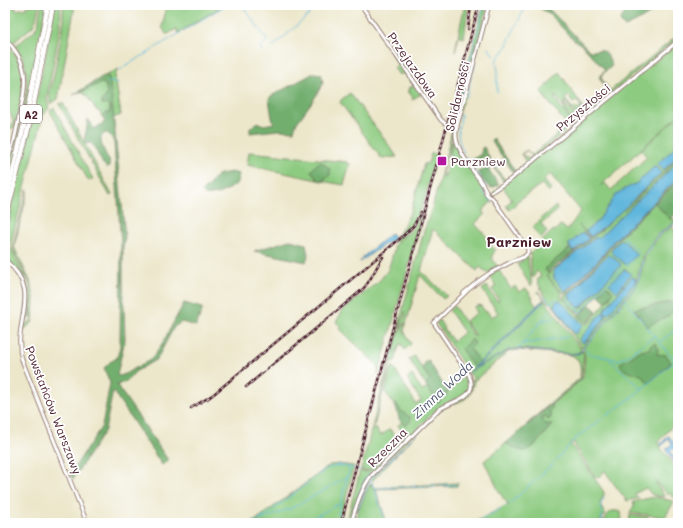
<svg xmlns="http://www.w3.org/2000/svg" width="683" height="528" font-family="Mali,sans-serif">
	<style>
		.green { fill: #8dcb80; stroke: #6c7556; fill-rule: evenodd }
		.forest { fill: #72af6e; stroke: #5e674c }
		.water { fill: #5fb6dc; stroke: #546a84 }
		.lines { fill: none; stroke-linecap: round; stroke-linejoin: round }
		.stream { stroke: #5fb6dc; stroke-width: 1 }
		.secondary-casing { stroke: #9b837b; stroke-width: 5 }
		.highway-casing { stroke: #9b837b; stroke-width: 6 }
		.secondary { stroke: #fff; stroke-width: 3 }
		.highway { stroke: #fff; stroke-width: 4.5 }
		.rail-casing { stroke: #4a1f2b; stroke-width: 2.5 }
		.rail { stroke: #fff; stroke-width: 1; stroke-dasharray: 3; stroke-linecap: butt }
		.poi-dot { fill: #b5179e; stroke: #fff; stroke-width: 1.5 }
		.labels { text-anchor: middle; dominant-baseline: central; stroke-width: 3.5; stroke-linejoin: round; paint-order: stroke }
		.shield { fill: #fff; stroke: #80626b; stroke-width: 1 }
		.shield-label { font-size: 11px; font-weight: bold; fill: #4a1f2b }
		.street-label { font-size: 12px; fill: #4a1f2b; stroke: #fff }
		.poi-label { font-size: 12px; fill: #4a1f2b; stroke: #fff; text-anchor: start }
		.water-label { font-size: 13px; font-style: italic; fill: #525b72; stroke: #fff }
		.quarter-label { font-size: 14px; font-weight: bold; fill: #4a1f2b; stroke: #fff }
	</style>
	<rect width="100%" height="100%" fill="#fff"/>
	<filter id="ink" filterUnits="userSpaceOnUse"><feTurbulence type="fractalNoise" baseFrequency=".025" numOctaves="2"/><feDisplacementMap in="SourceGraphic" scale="8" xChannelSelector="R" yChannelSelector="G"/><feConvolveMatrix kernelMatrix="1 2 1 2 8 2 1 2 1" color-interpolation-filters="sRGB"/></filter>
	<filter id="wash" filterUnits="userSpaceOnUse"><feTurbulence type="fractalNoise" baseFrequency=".012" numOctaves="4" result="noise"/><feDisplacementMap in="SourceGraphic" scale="16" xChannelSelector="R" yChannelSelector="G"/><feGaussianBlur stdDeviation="0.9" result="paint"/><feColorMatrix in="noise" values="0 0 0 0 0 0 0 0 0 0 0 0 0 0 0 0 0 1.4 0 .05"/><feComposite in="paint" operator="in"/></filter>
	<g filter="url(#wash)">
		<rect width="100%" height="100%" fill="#ece7cb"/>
		<g class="green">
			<polygon points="5,5 16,5 15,10 27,8 27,5 39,5 36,19 33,26 12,44 5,37"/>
			<path d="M41,5H46C35,69 21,132 5,195V165L8,161L12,151L26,92C27,80 27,68 22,57C20,53 17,50 15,46L34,31L38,24Z"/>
			<path d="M55,5H60L61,24L48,92L47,98L49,108L43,116L38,136L10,247L12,252C25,276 31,290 29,318L26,321L24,319C30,291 26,277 5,258V229L24,156L41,77Z"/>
			<polygon points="63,5 75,5 58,99 51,104 50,101 49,95 54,75 64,20 63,16"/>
			<polygon points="167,5 224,5 178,33 176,29 168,34 166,34 162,27"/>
			<polygon points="465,5 466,5 468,8 464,38 459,36 455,51 464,8 464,11"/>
			<polygon points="484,5 488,5 461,107 456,122 454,124 460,94"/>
			<polygon points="678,35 678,38 610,94 610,91"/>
			<path d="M678,43L668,51L678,44V145L658,164L664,170L678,157V159L624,211L678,159V162L600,237L595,238L554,270V278L562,288L566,291L568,289L599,259L609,246L678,178V180L615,241L606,253L567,291L565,293C558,290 552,282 548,276L550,272L610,223L591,238L579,225L589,237L590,239L573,252L572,250H575L589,239L585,234L583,233L568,245L570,248L554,261L545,269L548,273C548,281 557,287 562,293L561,298H563L585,323H589L611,296L606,286L584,310L580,313L577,312L565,300L564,298V295L574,287L608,252C621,234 639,219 655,203L670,219L672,218V219L674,220L678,216V220L658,234L642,257L637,280L636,285L582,348C571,333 562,316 550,302L549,303C544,296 540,288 537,280L540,277V274L537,271L533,278L532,277L530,253L552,231L556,230L560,225H561L567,230L581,211L550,174L544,180L551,189L548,192L542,184L540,185L515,203L516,205L509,210L506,205L512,200L503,187L496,193L493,197L492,195L494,192ZM677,117L641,150L647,157L611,190L604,182L600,186ZM654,167L657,168L661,172L660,174C638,196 616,217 592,236L586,231L598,221L616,195L637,183ZM620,266L581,308H579L570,298L569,294L595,267ZM625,269L631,274L617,292L610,285ZM632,277L636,279L634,284L604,310ZM554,304L570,311L583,325L575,334ZM604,313L605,316V318L584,343L580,340L581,338L602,314Z"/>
			<path d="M8,44C14,53 22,63 24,74C26,86 18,112 16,126L5,132V128L7,129C20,122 9,114 5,106C4,102 5,95 5,90C5,76 5,61 5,46Z"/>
			<polygon points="391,53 394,54 413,82 412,84 404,73 399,75 394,68 398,65"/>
			<polygon points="118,69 115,76 121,115 113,118 109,78 107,75"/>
			<polygon points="559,72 586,111 588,111 589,112 577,121 576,119 578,117 577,116 578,115 579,116 581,114 580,113 581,112 582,113 584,111 582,108 580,110 579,109 581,106 577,101 573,103 570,99 571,97 570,95 565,99 573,109 576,107 580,112 579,111 576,115 565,102 564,103 565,105 564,107 556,97 554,96 556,97 555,99 559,104 559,105 570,120 571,120 564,110 565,109 564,107 566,106 567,107 574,115 574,117 572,119 576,122 570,127 568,127 570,125 567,125 542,94 542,91"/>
			<path d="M101,83L105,84L107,91V96L104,98C107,103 111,107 109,113H106L102,116L99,111H97L86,95L81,92Z"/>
			<polygon points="414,85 415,85 421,95 420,96 419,95 412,100 412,99 413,98 409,92 408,93 407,92 410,90 409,88"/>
			<polygon points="350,93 391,148 397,157 381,158 340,102 342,99"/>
			<polygon points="63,103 112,195 110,196 59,104"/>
			<polygon points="54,108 93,179 88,180 50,111"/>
			<path d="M453,127H454L453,131L454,129V135H452L453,133L452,132L451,135L453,136V138L451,139L449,154H447L442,173L443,174L442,176L444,177L445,176V174L450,155L452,142L454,141L457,149L461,156H462V157H463L485,190V195L490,198L493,203H492L491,202L482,212L485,214L475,224L487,237L486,239L492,245L491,246L495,250L492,256L494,262L499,267L487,273L480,267L477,271L433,229L421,271L447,296L443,299L420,275L406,324L404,323L400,329L402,320L405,317V311L404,316L402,318L390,365L389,369L373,430L376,428L380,436L390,429L398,441L404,435L398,425L401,423L406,425L410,417C403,413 399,410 396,403L395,402L394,405L385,392L390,371L393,366L416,404L421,401L407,378L412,375L422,391L428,387L438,402L467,374L469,381L468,388L469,384V380C473,397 459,397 447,403C443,404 440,408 436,410L369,478L350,523H346L360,471L364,472L370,471L387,455L371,469L367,471L361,470L403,308L424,231L433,205Z"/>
			<polygon points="565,128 565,131 533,158 527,150 522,154 524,157 526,156 528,159 530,158 531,160 506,180 526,162 521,154 527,150 532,155"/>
			<polygon points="249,152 347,162 350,164 344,185 321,181 327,178 330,169 323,163 313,173 316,177 317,180 247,165"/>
			<path d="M432,152L436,156C430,176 426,204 415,221C410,229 403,236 396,242L394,240L397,238L411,211L424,164L428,163Z"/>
			<polygon points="27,190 28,190 14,247 30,281 34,296 33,322 22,331 23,326 31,321 32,318 30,287 28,280 13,250 13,246"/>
			<polygon points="556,206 557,211 541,224 547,232 541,239 532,227 541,220 540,219"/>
			<polygon points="424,208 425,208 378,375 378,366 341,330 340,326 336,322 343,310 379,281 388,270 395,247 393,246 410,231 417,223"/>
			<path d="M674,225L672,228L674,230L678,228V363L677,362L675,363L678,367V418L676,422L658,442L663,452C671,456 671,465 678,471V497H672L670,493L667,494L656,482L657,485L665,497L652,495L646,488L634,494L639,498L627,501L614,484L605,471H603V474C601,476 599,477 595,477L573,442L571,444L604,492V495L600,503L602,509L606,514L598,523H473L507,505H509C499,495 495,482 489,470C487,467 485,465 484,461L506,443L522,451L533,447L552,425L545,424L542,418L545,416L549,419L550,411L552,407L551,405L581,380L583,377L585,357L583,350L585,349L584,348L636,287L640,277L644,258L659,236ZM677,301C675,313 666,318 655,321L634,310ZM650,348L658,355H666L671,363L648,383L630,358L638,352L647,350Z"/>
			<polygon points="527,255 532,285 530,285 517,264 522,262 521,259"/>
			<path d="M498,269L511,289L515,286L519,292L526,288L533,298L532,299L536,306L544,299L539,292H537H539L581,349V350L579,353L582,351L584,354L581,379L526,425L539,413L580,378C581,365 581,357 566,354L516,350L508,352L474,381L473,377L470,375L436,323L439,320L444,328L443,329V330L444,329L453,341L464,332L449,310L454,306L473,335V336H476V335L474,334L465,321L477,313L474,307L480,305L486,312L487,311L491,317L498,313L482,289L487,286L497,301L499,300L492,289L496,286L489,274Z"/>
			<polygon points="405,324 406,324 404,331 411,344 405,350 401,343 396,354 397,355 395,361 392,362 391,361 399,332"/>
			<polygon points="414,356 430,380 425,384 409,359"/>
			<path d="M472,379L474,380C471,405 458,399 441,410L391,460L372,481L371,479L375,474L439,411L470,393Z"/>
			<polygon points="338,464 354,466 340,523 248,523 253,522 260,517 330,465"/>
			<polygon points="371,483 373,488 458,483 457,486 376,489 378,496 387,523 354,523 358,513 359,513 358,511 367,490"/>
			<path d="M656,497L673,501L674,502L665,517L662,518L659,516H657L629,513C633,509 635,507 633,502L649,498Z"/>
			<polygon points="611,511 621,511 622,522 619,523 601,523"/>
			<polygon points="630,515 648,517 653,521 663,523 629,523"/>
		</g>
		<g class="forest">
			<path d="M539,5H550L548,8L590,51C593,51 597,50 600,50C607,51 610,60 612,66L602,74L601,78L610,91L609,93L599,77L605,70L582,45L574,40L547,12C543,11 540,9 539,5Z"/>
			<polygon points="630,5 664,5 636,22 625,27 622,24 620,20"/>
			<polygon points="314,73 321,74 323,83 314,99 296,124 294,131 279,130 250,133 250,127 252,127 257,122 264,125 274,123 272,118 269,99 271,96"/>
			<path d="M107,75L109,78L112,100L125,237L123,246V281L125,339L117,375L119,376L123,375L150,360L154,356L163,342L184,303L202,308V311L196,326L181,322L174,327L157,359L135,372L127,381L117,385L168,460L162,465L113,391L105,430L73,479L70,474L102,426L110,383L104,368L110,362L117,358L120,346L121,243L114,143L112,138L108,133C93,134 106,154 109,160C110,163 109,164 109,167L107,168L103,164L93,145L91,143L85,144L84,141L87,127V120L88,119L94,129L105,122L102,116L106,113H109L110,110L109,105L102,104V100L107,96L106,86L105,84L101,83L73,95L102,77Z"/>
			<polygon points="493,138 515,171 513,172 507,163 496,148 491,140"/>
			<path d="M484,147C489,159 497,171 506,180L504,182L498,174L486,156L480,159L473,165L470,161L481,154L482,148Z"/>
			<polygon points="321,162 330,169 330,175 321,181 317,180 316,177 311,171 318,163"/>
			<polygon points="487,167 499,185 491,188 484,182 478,172"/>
			<path d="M231,172L239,174L237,183C229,190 215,197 205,195L202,192L204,189L210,185V183L214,180L217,175Z"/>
			<polygon points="678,181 678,212 670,219 655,203"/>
			<polygon points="290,240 306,244 308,255 306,262 254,251"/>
			<polygon points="570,248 573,252 550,270 548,273 545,269 554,261"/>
			<polygon points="606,285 613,292 606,302 599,295"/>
			<path d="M677,301C675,319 660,317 648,327L634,309Z"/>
			<polygon points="590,305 597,311 590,320 587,323 586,322 578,315 582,313"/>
			<polygon points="472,339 475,343 470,349 480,362 475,367 472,365 461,349"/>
			<path d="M655,343C658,346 659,350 657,353L658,355C666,353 668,357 671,363L650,382L648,383C646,380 644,377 641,375C633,372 623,374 620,363L630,358L638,352L649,349L650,346Z"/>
			<polygon points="428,360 448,392 438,403 425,384 430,380 422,368 425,365 424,363"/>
			<path d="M395,402L402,412L410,417C412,421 409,423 406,425C397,421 400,418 397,411C397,409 395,407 394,405Z"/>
			<path d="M551,405L553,407L549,412L551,415V418L549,419L545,416L542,418L543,421L545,424H552C546,431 533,451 524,451C518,451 511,446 506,443Z"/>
		</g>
		<g class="water">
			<polygon points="678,145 678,157 663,170 658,164 658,163"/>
			<path d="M678,162V178L609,246C604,257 578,280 568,289L566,291L562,288L554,278V270L595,238L600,237Z"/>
			<polygon points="654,167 658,168 661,173 660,174 611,221 592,236 590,236 586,231 598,221 616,195 621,191 637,183"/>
			<polygon points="391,233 395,238 389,242 382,246 360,262 360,261 362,259 362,258"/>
			<polygon points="582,233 585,234 589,239 575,250 572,251 569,245 569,244"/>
			<polygon points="621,240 623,240 636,254 636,255 626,265 611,252 614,246"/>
			<polygon points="608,255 610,255 621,264 621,265 580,308 579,308 570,298 569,295 595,267"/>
			<polygon points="625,269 631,274 617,292 609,284"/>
			<polygon points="632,277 636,279 634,284 609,313 607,314 604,312 604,310"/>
			<polygon points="558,300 561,301 583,325 576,334 574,333 554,305 555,303"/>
			<polygon points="545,301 541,304 476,368 510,350 515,349 570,354 577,353 582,351 578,354 571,354 521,349 516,349 509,350 476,368 469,373 541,302"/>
			<polygon points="603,313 605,314 605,318 584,343 582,342 580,340 581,338 600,315"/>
			<polygon points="668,436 669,436 678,448 678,451 675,448 670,451 678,464 678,467 666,450 667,448 672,444 670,440 668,439 662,446 660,445"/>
		</g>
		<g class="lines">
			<g class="stream">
				<polyline points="242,5 267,40 266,42 260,48 262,51"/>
				<polyline points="312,12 319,5"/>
				<polyline points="284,37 311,13"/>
				<polyline points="482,38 485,23"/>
				<polyline points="155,48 226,5"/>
				<polyline points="271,48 283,38"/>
				<polyline points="488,48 496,58"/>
				<polyline points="123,67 153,50"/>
				<polyline points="119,70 122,69"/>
				<polyline points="473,72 475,65"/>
				<polyline points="108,82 118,83"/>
				<path d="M497,92V73L498,71L496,61L506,48V47C512,32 520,19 526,5"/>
				<polyline points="461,96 484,5"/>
				<polyline points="466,97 472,74"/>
				<polyline points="454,123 460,99"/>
				<polyline points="460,123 461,115"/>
				<path d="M459,125C457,136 459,143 464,153"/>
				<polyline points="466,156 469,161"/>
				<polyline points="470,163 473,167"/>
				<polyline points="474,169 482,181"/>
				<polyline points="484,183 487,187"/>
				<polyline points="481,185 484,191 485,195 492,202"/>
				<polyline points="623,237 638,252 638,254"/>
				<polyline points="627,266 637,255"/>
				<polyline points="545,296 550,303 556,299"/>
				<polyline points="566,298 579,312 581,312 622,268"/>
				<polyline points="625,300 678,365"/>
				<polyline points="542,321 554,318"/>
				<polyline points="661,341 678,329"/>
				<polyline points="522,344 567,337"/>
				<polyline points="518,349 550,311"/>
				<polyline points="582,350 636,286 639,278 643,257 658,235 678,221"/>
				<polyline points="587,350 588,354 591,354 618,360 628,356 654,336"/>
				<polyline points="610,360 642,389"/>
				<polyline points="5,471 8,469"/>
				<polyline points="372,482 386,523"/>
				<polyline points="374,488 456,485"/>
				<polyline points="359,494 365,479 369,474"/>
				<path d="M509,504C526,489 543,474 559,457C565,451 570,443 577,437L631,398L675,361"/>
				<polyline points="357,510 370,480 436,414"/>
				<polyline points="602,512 600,506 604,498"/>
				<polyline points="358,517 360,523"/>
				<polyline points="312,518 315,523"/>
				<polyline points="260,520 292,508 347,477 349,473 349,468"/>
				<polyline points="253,523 258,521 326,469 339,465 360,470"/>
				<polyline points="303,523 339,504"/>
				<polyline points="336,523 347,477"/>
				<polyline points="349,523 355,505"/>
				<polyline points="475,523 507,505"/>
				<polyline points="599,523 602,521 602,514"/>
			</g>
		</g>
	</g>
	<g filter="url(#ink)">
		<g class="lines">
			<g class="secondary-casing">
				<g id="secondary">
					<polyline points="361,5 441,120 446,124 457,127"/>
					<path d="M489,5L460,115C458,122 455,130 456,137C457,151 475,173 483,185L486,191V194L493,199"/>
					<path d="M5,39C33,66 25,87 18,122C15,136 13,150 5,163"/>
					<polyline points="491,192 511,179 678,41"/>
					<path d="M5,260C45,293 11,320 22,360L87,523"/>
					<polyline points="464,293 481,279 490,273 513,261 524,257 528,253 528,249 492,198"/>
					<path d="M351,523C356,507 361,489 371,476L437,411C450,400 480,400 469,375L434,323L466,292"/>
				</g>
			</g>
			<g class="highway-casing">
				<g id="highway">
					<polyline points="5,204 28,108 48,5"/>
					<polyline points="5,221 31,117 53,5"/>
				</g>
			</g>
			<use href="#secondary" class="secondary"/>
			<use href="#highway" class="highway"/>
			<g class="rail-casing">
				<g id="rail">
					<polyline points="468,29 471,5"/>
					<path d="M246,387L362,290C372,280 375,268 383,257"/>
					<polyline points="207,399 215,393 402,237 414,225 421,212"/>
					<polyline points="191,408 211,396"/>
					<polyline points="341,523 479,5"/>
				</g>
			</g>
			<use href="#rail" class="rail"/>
		</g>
	</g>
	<rect class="poi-dot" x="437" y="156" width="10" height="10" rx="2"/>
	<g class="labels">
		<rect class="shield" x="20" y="105" width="22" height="18" rx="3"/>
		<g class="shield-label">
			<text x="31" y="114">A2</text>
		</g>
		<g class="street-label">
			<text transform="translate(413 65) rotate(55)">Przejazdowa</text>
			<text transform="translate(457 96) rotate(-77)">Solidarności</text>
			<text transform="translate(583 107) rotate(-40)">Przyszłości</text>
			<text transform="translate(54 410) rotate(69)">Powstańców Warszawy</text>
			<text transform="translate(387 447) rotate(-45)">Rzeczna</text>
		</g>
		<g class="poi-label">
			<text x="451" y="161">Parzniew</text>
		</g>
		<g class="water-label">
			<text transform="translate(442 389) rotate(-43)">Zimna Woda</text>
		</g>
		<g class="quarter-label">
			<text x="519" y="241">Parzniew</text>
		</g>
	</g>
	<rect width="683" height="528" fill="none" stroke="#fff" stroke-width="20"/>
</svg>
